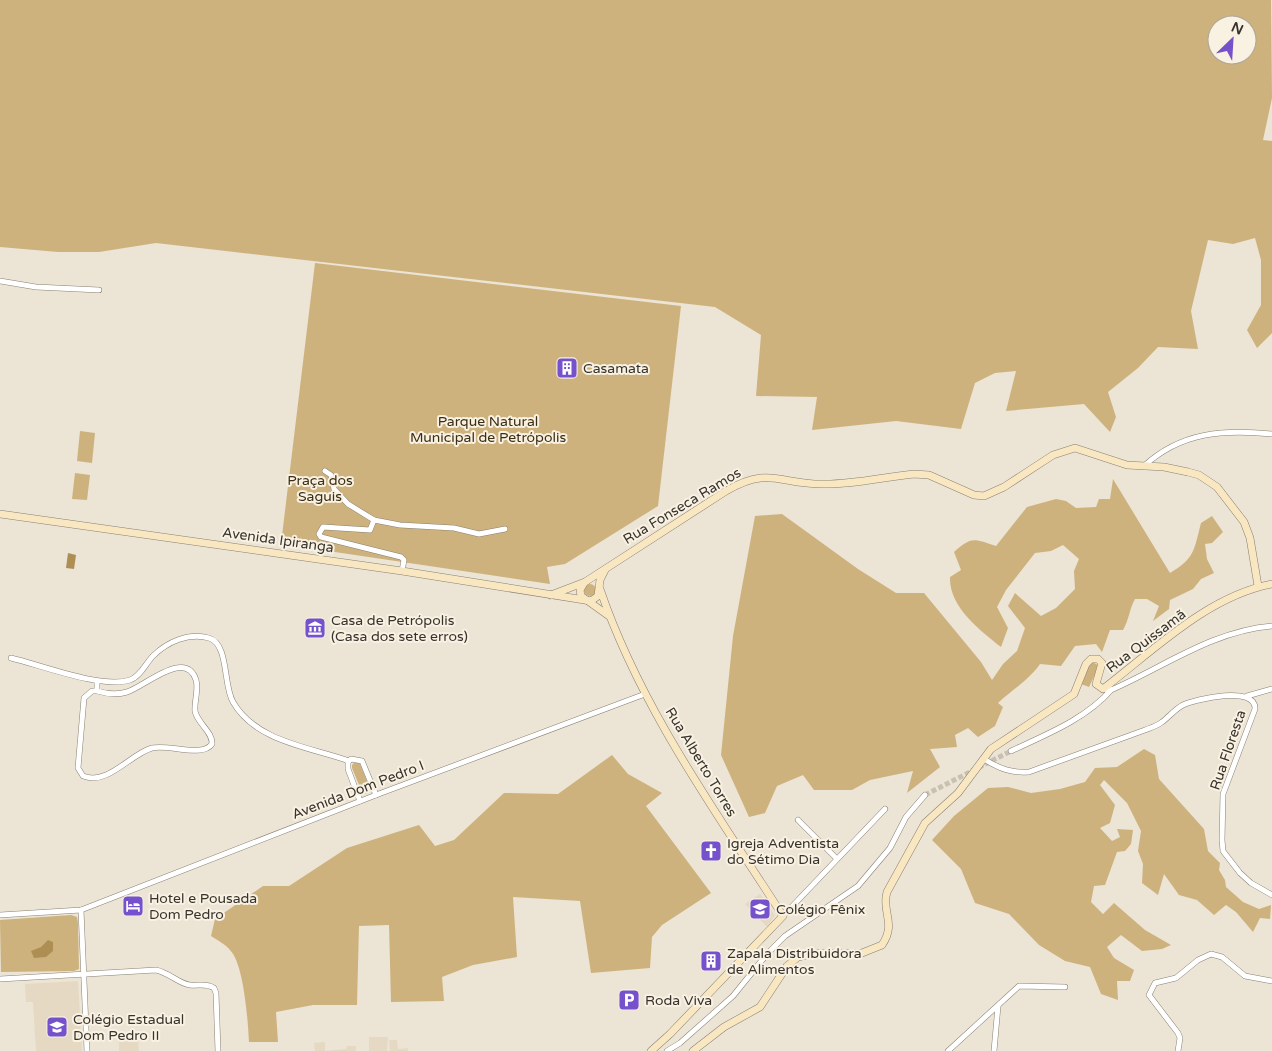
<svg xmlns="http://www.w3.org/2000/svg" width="1272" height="1051" font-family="'Varela Round',sans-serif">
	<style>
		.built { fill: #e5d9c3 }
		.green { fill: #ceb27d; fill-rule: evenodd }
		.water { fill: #ae8f53 }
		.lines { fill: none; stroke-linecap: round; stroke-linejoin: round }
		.street-tunnel { stroke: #c8c1b3; stroke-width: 5; stroke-dasharray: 5 2.5; stroke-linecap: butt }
		.street-casing { stroke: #888073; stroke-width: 6 }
		.secondary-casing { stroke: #888073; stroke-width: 8 }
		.street { stroke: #fff; stroke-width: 5 }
		.secondary { stroke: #f8e7c0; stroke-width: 7 }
		.labels { text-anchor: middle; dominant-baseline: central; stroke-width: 4; stroke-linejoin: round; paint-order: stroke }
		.poi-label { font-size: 14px; fill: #36332d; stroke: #f9f1e2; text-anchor: start }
		.park-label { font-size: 14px; fill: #3c2e13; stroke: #f9f1e2 }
		.street-label { font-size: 14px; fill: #36332d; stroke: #f9f1e2 }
	</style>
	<rect width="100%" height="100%" fill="#ece4d5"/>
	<g class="built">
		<polygon points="760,894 775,915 767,927 745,904"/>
		<polygon points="78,981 82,1051 36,1051 33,1002 26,1002 25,984"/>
		<polygon points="369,1037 388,1037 387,1051 369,1051"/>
		<polygon points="138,1040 139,1051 119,1051 119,1041"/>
		<polygon points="389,1040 397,1040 398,1049 408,1048 408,1051 390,1051"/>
		<polygon points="325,1042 325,1051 346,1049 347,1046 356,1046 356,1051 315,1051 314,1043"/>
	</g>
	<g class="green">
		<path d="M0,0H1271L1272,98L1263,140L1272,141V333L1257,348L1247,330L1261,305V260L1255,238L1233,244L1208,240L1191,311L1198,349L1158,347L1138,368L1108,392L1116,417L1110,432L1084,404L1006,411L1016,371L995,373L975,383L961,429L896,421L812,430L817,397L756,396L761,335L715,307L156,243L99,252H58L0,247ZM1217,25H1247V55H1217Z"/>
		<polygon points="315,263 681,306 658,506 565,564 547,567 550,584 281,544"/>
		<polygon points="80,431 95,433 92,463 77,461"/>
		<polygon points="75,473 90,475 87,500 72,499"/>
		<path d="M1113,479L1170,573C1195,558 1194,550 1201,523L1212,516L1223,532L1212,543L1205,544L1207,559L1214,573L1201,579L1193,589L1170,600L1169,609L1153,621L1159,606L1147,599H1135C1129,610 1129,620 1123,630H1110L1102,652L1096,644L1075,646L1061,666L1040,664C1029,680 1012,690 998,703L1003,707L995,726L978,737L968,728L955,735L957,747L930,749L940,767L907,793L913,771L870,780L852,790H814L803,775L777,786L765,813L749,817L721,755L733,636L755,516L782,514L858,569L896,593H924L981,662L992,680L1003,664L1017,651L1025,628L1008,606L1015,593L1041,616L1056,608L1075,589L1074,571L1079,559L1063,545L1051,551L1035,553L1006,590L997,607L1008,628L1001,647C980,630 949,607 950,577L961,570L954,552C972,536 974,539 996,546L1027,507L1056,499L1066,501L1076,508L1096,507L1099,499H1110Z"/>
		<circle cx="590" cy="590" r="6"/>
		<polygon points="1093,662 1099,666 1089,687 1081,684 1090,664"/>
		<polygon points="1144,749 1155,755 1159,779 1204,829 1208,851 1220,863 1219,870 1225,880 1226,887 1243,902 1259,909 1271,905 1270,919 1260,918 1253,932 1236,912 1226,905 1214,915 1197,900 1179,895 1164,874 1158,895 1142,883 1143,864 1138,851 1141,831 1127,803 1104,780 1100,785 1115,805 1110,823 1100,828 1112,841 1120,837 1117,829 1133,830 1131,844 1125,851 1117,852 1105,885 1094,886 1091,902 1103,914 1114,903 1145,930 1171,945 1162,949 1142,951 1121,935 1107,947 1114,958 1134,970 1130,981 1117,981 1118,1000 1101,994 1090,967 1065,961 1039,945 1009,914 975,903 961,869 932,840 954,816 988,788 1008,787 1031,793 1060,789 1085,782 1095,768 1117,767"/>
		<path d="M612,755L628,774L662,793L646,806L711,893L662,925L652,937L650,968L591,973L580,901L513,897L517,957L473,965L442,977L444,1001L391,1002L389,925L359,926L357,1005H313L276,1012L278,1042H249C248,1022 244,964 230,950C225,944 217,940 211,936L215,919L263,886H289L347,848L419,825L435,846L454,840L504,793L558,794Z"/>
		<polygon points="356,761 360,764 370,789 367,794 362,792 352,768 352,765"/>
		<polygon points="71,915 77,917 78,923 79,969 74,971 1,972 0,920"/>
	</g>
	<g class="water">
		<polygon points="68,553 76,555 74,569 66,568"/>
		<polygon points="48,940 53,942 53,951 46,957 34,958 31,951 41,947"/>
	</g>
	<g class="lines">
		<polyline class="street-tunnel" points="925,795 1011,751"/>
		<g class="street-casing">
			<g id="street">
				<polyline points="0,281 36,287 99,290"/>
				<path d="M1144,466C1181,432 1224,429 1272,434"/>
				<polyline points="325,471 331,475 334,489 348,504 374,520 370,530 323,527 319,534 321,537 401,557 404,560 402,571"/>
				<polyline points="374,520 400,525 454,528 479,534 505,529"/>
				<path d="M11,658C41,665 101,689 130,680C140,677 146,663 153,656C167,642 189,632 209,638C229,644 223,685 233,702C256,742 310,747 349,761"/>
				<path d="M97,681V691H92L84,698L78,768L83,776C108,786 130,754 152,748C169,744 202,758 212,744C213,732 197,723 195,711C194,701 199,690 196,680C186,648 144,687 127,692C117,695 107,694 97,691"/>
				<path d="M1103,689L1111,690C1164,667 1212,631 1272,626"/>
				<polyline points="1247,696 1272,689"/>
				<path d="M1011,751C1045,735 1086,719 1111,690"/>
				<path d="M984,759C1000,769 1011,773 1029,772L1145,730C1150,728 1157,726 1162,722C1169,717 1175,709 1183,705C1196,699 1256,685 1255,709L1223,794L1222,840L1223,851L1240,873L1251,883L1272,895"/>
				<polyline points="360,801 348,769 348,762 351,759 362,761 376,795"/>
				<polyline points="798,820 837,859"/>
				<polyline points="81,910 87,1051"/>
				<polyline points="0,915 81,910 376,795 645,694"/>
				<polyline points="783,916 885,809"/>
				<path d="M0,979L156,970C170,973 179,984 190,985C199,986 206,983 214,988L216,993L218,1051"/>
				<polyline points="667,1051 680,1043 733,996 767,954 785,936 858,886 890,848 906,817 925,795"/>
				<polyline points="948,1051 1019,986 1065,987"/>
				<polyline points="994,1051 998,1006"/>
				<polyline points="1178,1051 1180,1038 1178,1033 1149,995 1155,983 1176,978 1198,960 1211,954 1222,957 1245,976 1272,981"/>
			</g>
		</g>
		<g class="secondary-casing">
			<g id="secondary">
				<polyline points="0,514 402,571 591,601 598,596 600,580 605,570"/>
				<polyline points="584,583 580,590 581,596 609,616"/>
				<path d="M600,589C640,707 716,812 783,916L670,1034L651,1051"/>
				<path d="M551,595L585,582L726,491C769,466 779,484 822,484C852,485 883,477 914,474L929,475L974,495L984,496L1004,487L1053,455L1075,448L1127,465L1164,467L1188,472L1199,475L1217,487L1244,522L1250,538L1258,586"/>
				<path d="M693,1051L724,1027L760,1007L787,966L798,957L814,953H862L882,945C897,923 881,912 887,892L925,823L958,793L991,749L1074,694L1086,664L1091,659H1098L1102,663L1096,684L1103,689C1154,650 1208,596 1272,584"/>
			</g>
		</g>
		<use href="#street" class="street"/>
		<use href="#secondary" class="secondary"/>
	</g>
	<defs>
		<g id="building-square" transform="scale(1.125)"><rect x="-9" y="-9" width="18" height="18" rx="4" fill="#7552cb" stroke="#f9f1e2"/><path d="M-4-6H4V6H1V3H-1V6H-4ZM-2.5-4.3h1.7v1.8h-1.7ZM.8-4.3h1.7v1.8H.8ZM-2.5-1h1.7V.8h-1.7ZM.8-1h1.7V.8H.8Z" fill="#fff"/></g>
		<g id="museum-square" transform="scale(1.125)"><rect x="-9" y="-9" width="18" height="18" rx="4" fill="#7552cb" stroke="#f9f1e2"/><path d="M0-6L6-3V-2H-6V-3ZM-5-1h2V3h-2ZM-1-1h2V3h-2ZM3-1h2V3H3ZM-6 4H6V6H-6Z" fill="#fff"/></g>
		<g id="church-square" transform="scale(1.125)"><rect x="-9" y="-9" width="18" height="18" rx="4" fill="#7552cb" stroke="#f9f1e2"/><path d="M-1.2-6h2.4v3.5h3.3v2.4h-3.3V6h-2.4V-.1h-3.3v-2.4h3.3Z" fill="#fff"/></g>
		<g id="hotel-square" transform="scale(1.125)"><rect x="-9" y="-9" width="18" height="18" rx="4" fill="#7552cb" stroke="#f9f1e2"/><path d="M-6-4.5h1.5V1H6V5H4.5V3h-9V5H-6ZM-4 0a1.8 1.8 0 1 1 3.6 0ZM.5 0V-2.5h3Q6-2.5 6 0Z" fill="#fff"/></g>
		<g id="school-square" transform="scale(1.125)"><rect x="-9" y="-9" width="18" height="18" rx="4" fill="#7552cb" stroke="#f9f1e2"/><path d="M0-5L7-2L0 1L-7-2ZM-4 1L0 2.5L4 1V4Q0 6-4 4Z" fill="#fff"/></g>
		<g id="parking-square" transform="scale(1.125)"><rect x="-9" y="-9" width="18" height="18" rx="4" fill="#7552cb" stroke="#f9f1e2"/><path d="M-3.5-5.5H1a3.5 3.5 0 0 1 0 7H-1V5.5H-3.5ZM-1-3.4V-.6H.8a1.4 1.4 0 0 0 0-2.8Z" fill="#fff"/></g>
	</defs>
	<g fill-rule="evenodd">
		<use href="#building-square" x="567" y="368"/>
		<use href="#museum-square" x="315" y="628"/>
		<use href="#church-square" x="711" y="851"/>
		<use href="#hotel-square" x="133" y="906"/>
		<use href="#school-square" x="760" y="909"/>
		<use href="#building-square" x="711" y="961"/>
		<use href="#parking-square" x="629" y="1000"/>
		<use href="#school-square" x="57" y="1027"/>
	</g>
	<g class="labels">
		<g class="poi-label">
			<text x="583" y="368">Casamata</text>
			<text x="331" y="620">Casa de Petrópolis<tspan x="331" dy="16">(Casa dos sete erros)</tspan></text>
			<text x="727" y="843">Igreja Adventista<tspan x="727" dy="16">do Sétimo Dia</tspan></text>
			<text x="149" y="898">Hotel e Pousada<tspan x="149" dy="16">Dom Pedro</tspan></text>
			<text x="776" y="909">Colégio Fênix</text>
			<text x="727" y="953">Zapala Distribuidora<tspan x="727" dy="16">de Alimentos</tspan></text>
			<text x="645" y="1000">Roda Viva</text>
			<text x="73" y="1019">Colégio Estadual<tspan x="73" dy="16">Dom Pedro II</tspan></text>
		</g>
		<g class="park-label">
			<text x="488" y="421">Parque Natural<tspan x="488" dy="16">Municipal de Petrópolis</tspan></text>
			<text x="320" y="480">Praça dos<tspan x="320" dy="16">Saguis</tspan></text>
		</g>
		<g class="street-label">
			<text transform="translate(682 506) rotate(-31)">Rua Fonseca Ramos</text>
			<text transform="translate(278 540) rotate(8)">Avenida Ipiranga</text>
			<text transform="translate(1146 641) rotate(-37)">Rua Quissamã</text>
			<text transform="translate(1228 750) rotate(-71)">Rua Floresta</text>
			<text transform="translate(701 762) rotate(59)">Rua Alberto Torres</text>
			<text transform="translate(358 790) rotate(-21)">Avenida Dom Pedro I</text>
		</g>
	</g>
	<g transform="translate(1232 40) rotate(25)"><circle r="24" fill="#f9f1e2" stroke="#aba59a"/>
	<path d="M0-4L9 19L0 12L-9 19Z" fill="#7552cb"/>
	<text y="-8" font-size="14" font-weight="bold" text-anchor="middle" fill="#36332d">N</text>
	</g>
</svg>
